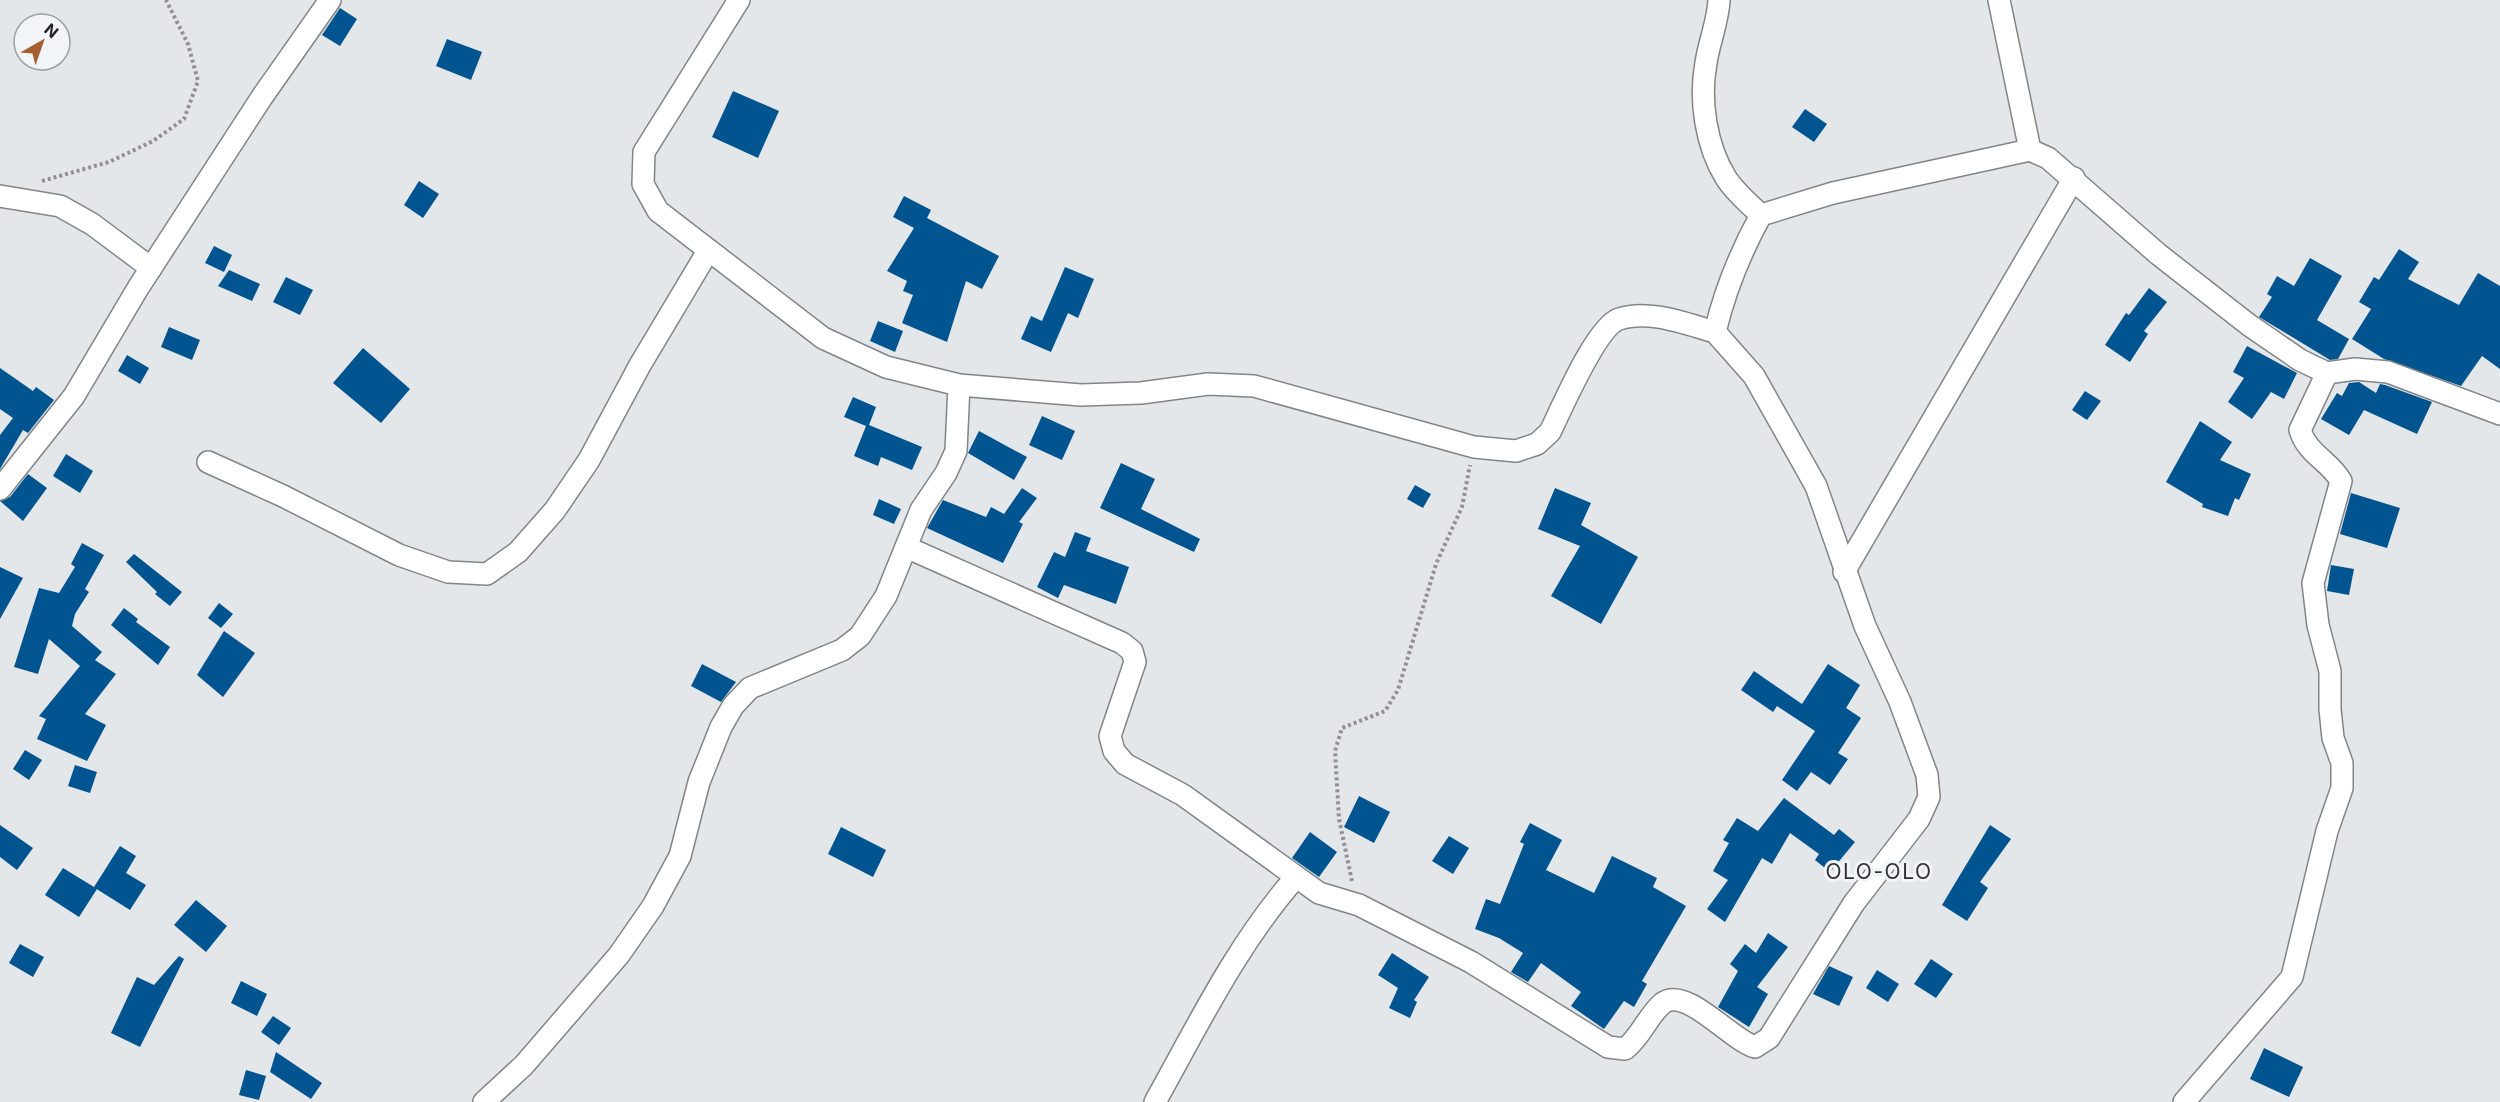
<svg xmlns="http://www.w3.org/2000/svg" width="2500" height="1102" font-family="Inter,sans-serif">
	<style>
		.building { fill: #005590 }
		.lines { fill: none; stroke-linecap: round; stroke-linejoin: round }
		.minor-casing { stroke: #828588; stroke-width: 24 }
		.path { stroke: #8f9193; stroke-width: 4; stroke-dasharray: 3 3; stroke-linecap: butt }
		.minor { stroke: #fff; stroke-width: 21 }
		.labels { text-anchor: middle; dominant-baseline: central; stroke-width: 6; stroke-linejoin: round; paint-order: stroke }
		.quarter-label { font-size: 21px; letter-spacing: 1.5px; fill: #2e3033; stroke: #f1f4f8 }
	</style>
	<rect width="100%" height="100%" fill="#e4e7ea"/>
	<g class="building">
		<polygon points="340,8 357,19 340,46 322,35"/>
		<polygon points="447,39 482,52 471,80 436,66"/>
		<polygon points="733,91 779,111 758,158 712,137"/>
		<polygon points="1805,109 1827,124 1814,142 1792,127"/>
		<polygon points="419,181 439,194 423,218 404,205"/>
		<polygon points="904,196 931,210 927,218 999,256 982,289 966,281 947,342 902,323 913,295 903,291 907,281 887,271 914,228 893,217"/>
		<polygon points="214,246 232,255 224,272 205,263"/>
		<polygon points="2399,249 2419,262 2408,279 2459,305 2478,273 2500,286 2500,369 2482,356 2461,386 2384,359 2352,339 2371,309 2359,302 2374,277 2379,280"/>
		<polygon points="2310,258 2342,276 2317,320 2349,339 2338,359 2330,360 2259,317 2272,297 2267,294 2277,276 2294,286"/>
		<polygon points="1065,267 1094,279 1078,318 1068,313 1051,352 1021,339 1031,316 1042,321"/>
		<polygon points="229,270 260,284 252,301 218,286"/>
		<polygon points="286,277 313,290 300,315 273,302"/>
		<polygon points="2149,288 2167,302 2144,331 2148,334 2130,362 2105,345 2126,313 2129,315"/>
		<polygon points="878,321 903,331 895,352 870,341"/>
		<polygon points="169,327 200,340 192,360 161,347"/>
		<polygon points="2247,346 2297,373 2284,399 2271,392 2252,419 2228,402 2244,378 2233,372"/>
		<polygon points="363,348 410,389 381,423 333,383"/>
		<polygon points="127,355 149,368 140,384 118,371"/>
		<polygon points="0,368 33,391 36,387 54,400 28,433 23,430 0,469 0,435 13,418 0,409"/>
		<polygon points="2359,382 2376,393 2380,384 2385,385 2432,402 2417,434 2364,410 2349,435 2321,419 2337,393 2342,396 2349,383"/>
		<polygon points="2085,391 2101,401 2087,420 2072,410"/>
		<polygon points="853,397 876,407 869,425 922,447 912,470 881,457 878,466 854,456 866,426 844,417"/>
		<polygon points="1042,416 1075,431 1062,460 1029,445"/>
		<polygon points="2200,421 2232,442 2220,460 2251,474 2239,500 2235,498 2228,516 2202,507 2203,504 2166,482"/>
		<polygon points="979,431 1027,457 1014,480 968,453"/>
		<polygon points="66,454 93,471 80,493 53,476"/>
		<polygon points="1121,463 1155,479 1141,509 1200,539 1194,552 1100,508"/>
		<polygon points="28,474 47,488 23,521 0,501 10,497"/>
		<polygon points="1415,485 1431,494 1423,508 1407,499"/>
		<polygon points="1022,488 1037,498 1019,522 1023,524 1003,563 927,528 943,500 986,517 991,507 1004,514"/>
		<polygon points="1555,488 1591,503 1581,525 1638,557 1601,624 1551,596 1580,546 1538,529"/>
		<polygon points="2351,493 2400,508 2387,548 2340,534"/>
		<polygon points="879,499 901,509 894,524 873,515"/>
		<polygon points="1075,532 1091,538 1086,551 1129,567 1116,604 1064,585 1058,598 1037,587 1054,552 1065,557"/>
		<polygon points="82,543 104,555 85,589 89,592 75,614 72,626 102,652 95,660 116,674 85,714 106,725 87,761 37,739 46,719 39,716 80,666 49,639 38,674 14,667 39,588 59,593 75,567 71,564"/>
		<polygon points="134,554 182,592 170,606 155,594 157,592 126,562"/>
		<polygon points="2331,565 2354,569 2349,595 2327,591"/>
		<polygon points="0,567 23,578 0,619"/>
		<polygon points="219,603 233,614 221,628 208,618"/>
		<polygon points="124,608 138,619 136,622 170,647 158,665 111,625"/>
		<polygon points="224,631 255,653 223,697 197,675"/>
		<polygon points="702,664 736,682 721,702 691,686"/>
		<polygon points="1828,664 1860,685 1846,708 1861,718 1838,753 1848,759 1830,785 1811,772 1797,791 1782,780 1815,731 1777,706 1773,712 1741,690 1754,671 1802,704"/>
		<polygon points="25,750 42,760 29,780 13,769"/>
		<polygon points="75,765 97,772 90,793 68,786"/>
		<polygon points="1359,796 1390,812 1374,843 1344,827"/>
		<polygon points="1784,798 1834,835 1839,829 1855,842 1830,872 1815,860 1819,854 1790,833 1772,864 1762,858 1725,922 1707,909 1728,880 1713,871 1729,843 1723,840 1737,818 1758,831"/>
		<polygon points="1530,823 1562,840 1546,870 1594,893 1612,856 1657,878 1653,887 1686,906 1642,981 1647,984 1634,1007 1624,1001 1604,1029 1571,1006 1581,992 1541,963 1528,982 1511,972 1523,953 1499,938 1475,929 1486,899 1500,904 1524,844 1520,842"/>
		<polygon points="0,825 33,848 17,870 0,857"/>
		<polygon points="1990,825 2011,839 1980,882 1988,888 1967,921 1942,905"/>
		<polygon points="841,827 886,850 873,877 828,854"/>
		<polygon points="1310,832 1337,852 1319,877 1292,858"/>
		<polygon points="1449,836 1469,848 1453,874 1432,861"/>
		<polygon points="120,846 136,856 126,873 146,885 130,910 95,888 97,889 79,917 45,895 63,868 94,887"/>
		<polygon points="196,900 227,926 206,952 174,925"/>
		<polygon points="1768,933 1788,947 1757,987 1768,994 1749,1027 1718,1007 1738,971 1730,964 1745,944 1756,953"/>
		<polygon points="20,944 44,957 33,977 9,963"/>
		<polygon points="1392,953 1429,977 1414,1000 1417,1002 1410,1018 1389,1008 1398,988 1378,975"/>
		<polygon points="179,956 184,959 140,1047 111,1033 137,977 154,985"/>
		<polygon points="1931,959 1953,974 1936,998 1914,984"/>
		<polygon points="1829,966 1853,977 1839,1006 1813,994"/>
		<polygon points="1877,970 1899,984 1888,1002 1866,988"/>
		<polygon points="241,981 267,994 257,1016 231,1003"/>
		<polygon points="273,1016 291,1028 279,1045 261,1032"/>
		<polygon points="2264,1048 2303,1067 2289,1097 2250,1079"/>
		<polygon points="276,1052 322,1083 311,1099 270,1072"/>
		<polygon points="246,1070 266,1076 259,1100 239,1095"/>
	</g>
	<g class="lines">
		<g class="minor-casing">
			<g id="minor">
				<path d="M739,0L644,152L643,184L658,211L823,338L886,367L959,385L1081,395L1141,393L1208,384L1254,386L1474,447L1516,451L1537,444L1550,432C1562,408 1596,327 1619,319C1649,309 1686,324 1715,332C1725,290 1740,253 1761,215L1833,193L2030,150L2048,158L2158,254L2249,325L2300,360L2327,373L2355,369L2388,372L2500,414"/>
				<path d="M1719,0C1718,22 1709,42 1706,63C1699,100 1706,146 1726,178C1735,192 1749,204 1761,215"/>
				<polyline points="1999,0 2030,150"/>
				<polyline points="0,196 60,206 92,224 151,268"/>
				<polyline points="208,462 283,496 399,555 448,572 487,574 518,552 555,510 589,460 640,365 708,251"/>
				<polyline points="0,489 74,396 138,288 262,97 330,0"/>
				<path d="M906,547L1122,643L1132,651L1135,662L1110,736L1114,751L1125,764L1183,795L1319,893L1359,905L1471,962L1608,1047L1625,1049C1641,1037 1648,1015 1663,1003C1686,986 1731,1040 1755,1047L1769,1038L1854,903L1919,819L1929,797L1927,775L1900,702L1865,626L1816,486L1754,376L1715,332"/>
				<polyline points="1844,572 2074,178"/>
				<polyline points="484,1102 524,1065 619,955 653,906 680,856 699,782 721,727 733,706 750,688 842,650 860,636 886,596 921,510 946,473 956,451 959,385"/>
				<path d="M1155,1102C1198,1025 1237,944 1296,877"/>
				<path d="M2184,1102L2292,977L2327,831L2342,788V763L2333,738L2330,709V671L2318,625L2313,583L2341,481C2330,461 2307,454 2300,430L2327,373"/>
			</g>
		</g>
		<g class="path">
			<polyline points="42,181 109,162 153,141 184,119 198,81 188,44 166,0"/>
			<polyline points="1352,881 1339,819 1335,751 1342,728 1385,711 1398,690 1436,564 1462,507 1470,465"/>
		</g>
		<use href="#minor" class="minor"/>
	</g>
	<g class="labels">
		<g class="quarter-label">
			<text x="1879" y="871">OLO-OLO</text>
		</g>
	</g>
	<g transform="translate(42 42) rotate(40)"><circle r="28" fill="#f1f4f8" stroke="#9da0a2" stroke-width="1.5"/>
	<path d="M0-4.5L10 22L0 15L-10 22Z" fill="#a35f30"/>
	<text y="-9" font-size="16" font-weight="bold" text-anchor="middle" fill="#202122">N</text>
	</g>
</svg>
